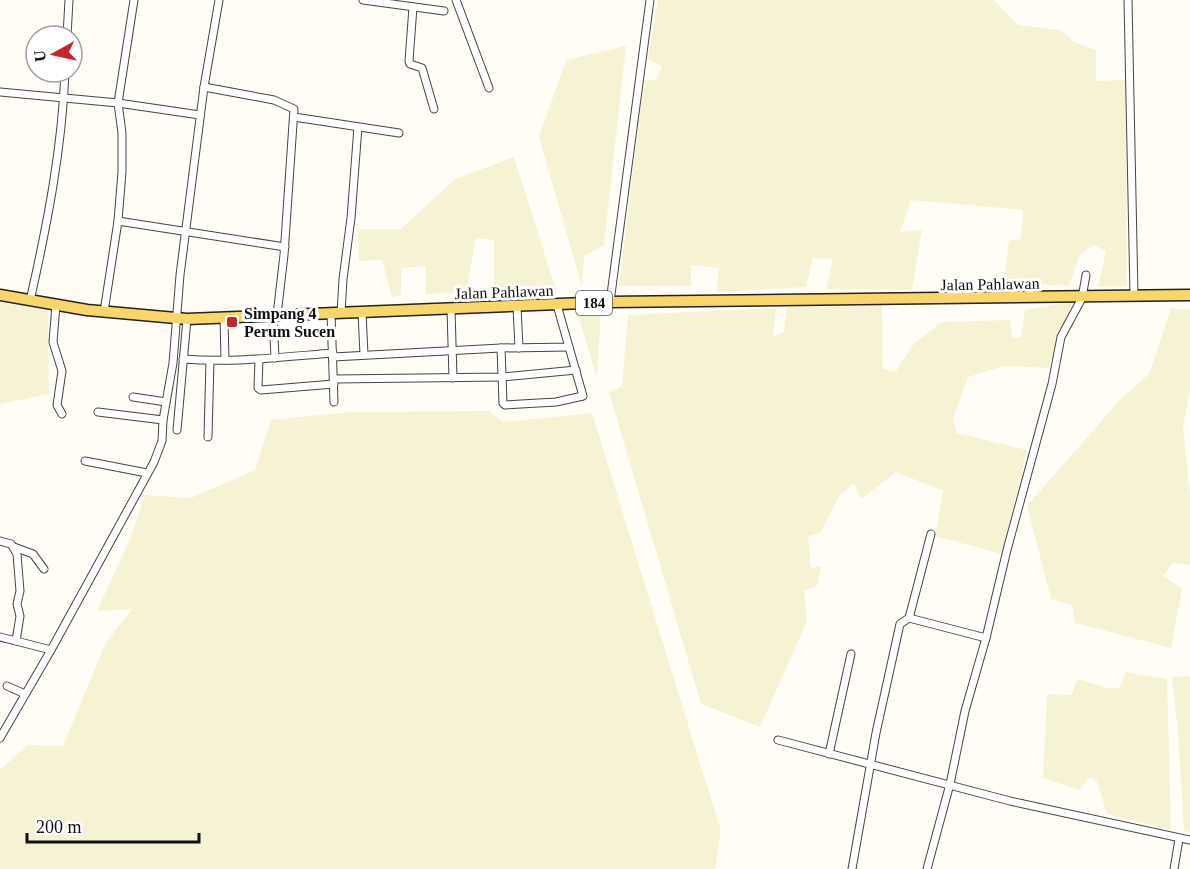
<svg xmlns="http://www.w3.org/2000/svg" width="1190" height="869" font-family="Georgia,serif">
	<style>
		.farmland { fill: #f6f3d4 }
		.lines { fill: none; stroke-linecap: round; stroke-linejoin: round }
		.minor-casing { stroke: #444; stroke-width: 9 }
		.primary-casing { stroke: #222; stroke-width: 13 }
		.minor { stroke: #fff; stroke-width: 7 }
		.primary { stroke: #f9d66b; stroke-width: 10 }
		.poi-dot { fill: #c4262e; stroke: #fff; stroke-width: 2 }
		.labels { text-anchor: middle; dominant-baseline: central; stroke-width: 6; stroke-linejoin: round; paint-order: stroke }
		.shield { fill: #fff; stroke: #585858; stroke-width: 1.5 }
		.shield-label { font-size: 15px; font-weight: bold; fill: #111 }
		.street-label { font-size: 16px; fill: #111; stroke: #fff }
		.poi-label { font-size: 16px; font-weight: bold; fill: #111; stroke: #fff; text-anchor: start }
	</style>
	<rect width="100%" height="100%" fill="#fffdf5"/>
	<g class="farmland">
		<polygon points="658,0 994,0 1018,25 1060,30 1076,43 1096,50 1096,81 1126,80 1127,286 1098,287 1106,251 1094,245 1079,256 1069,286 1004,282 1009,241 1021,239 1023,210 911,200 900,232 922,230 912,290 826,289 833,259 813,258 806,287 716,292 719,268 691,265 691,286 619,286 644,80 656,80 662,66 648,59"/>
		<polygon points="626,46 604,245 584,256 582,287 539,137 566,60"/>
		<polygon points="514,157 557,293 494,295 494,240 476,238 466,293 426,294 426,266 401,268 401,295 392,297 382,260 359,261 358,229 401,229 455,179"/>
		<polygon points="1073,301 1049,368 1004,366 968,377 953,419 957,433 1027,450 1002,554 935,536 943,491 896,472 861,499 854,483 840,495 820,533 808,536 811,568 821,566 817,586 804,590 807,621 760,727 701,704 609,392 622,386 628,315 776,308 773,336 784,332 787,307 882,306 883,369 896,371 913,345 941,322 1010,320 1012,337 1021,338 1025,310"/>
		<polygon points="0,302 48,310 49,394 0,404"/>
		<polygon points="1171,308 1190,310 1190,390 1183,427 1190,493 1190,565 1172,563 1163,576 1182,588 1171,648 1075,623 1072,605 1051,599 1027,506 1120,400 1149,374"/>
		<polygon points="576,309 581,309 583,316 601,312 597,378"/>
		<polygon points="489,411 503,422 592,413 721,831 715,869 0,869 0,770 27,745 63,746 105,644 132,609 97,611 130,539 145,495 191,498 255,470 271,420 351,412"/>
		<polygon points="1126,672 1167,679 1171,830 1107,814 1097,782 1090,777 1079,790 1043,778 1047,694 1072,695 1077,679 1111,689 1120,687"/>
		<polygon points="1190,676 1190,832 1184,831 1178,732 1172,677"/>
	</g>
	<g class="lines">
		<g class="minor-casing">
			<g id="minor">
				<polyline points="363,0 444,11"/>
				<polyline points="456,0 489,88"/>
				<polyline points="1128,0 1134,295"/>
				<polyline points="413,7 409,61 410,64 422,68 434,109"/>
				<polyline points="67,36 69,0"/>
				<polyline points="204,87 274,100 294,109 284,255 277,315"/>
				<polyline points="0,92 118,103 200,115"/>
				<polyline points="294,117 399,133"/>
				<polyline points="118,221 285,247"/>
				<path d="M30,301C47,225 62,150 65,72"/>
				<polyline points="610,302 650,0"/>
				<polyline points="56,305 53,342 62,371 57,405 62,414"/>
				<polyline points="517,307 519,348"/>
				<polyline points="451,309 453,378"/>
				<polyline points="104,312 118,221 122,172 122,133 118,103 134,0"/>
				<polyline points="362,312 364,355"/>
				<polyline points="331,313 334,402"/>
				<polyline points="341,313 343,279 351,218 358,127"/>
				<polyline points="273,316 275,358"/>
				<polyline points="224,318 225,360"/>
				<polyline points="501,348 503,403 505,405 556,402 583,396 569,347"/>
				<polyline points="333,357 501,348 569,347 557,305"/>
				<path d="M183,359C233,363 283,357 333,353"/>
				<polyline points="259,359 258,388 261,390 334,384"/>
				<polyline points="334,379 503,377 576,370"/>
				<polyline points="133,397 166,402"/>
				<polyline points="98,412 163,420"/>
				<polyline points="177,430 187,319"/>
				<polyline points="208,437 210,361"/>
				<polyline points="85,461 147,473"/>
				<polyline points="0,541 11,544 17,554 20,591 17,604 20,616 16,641 0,637"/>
				<polyline points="14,547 33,554 44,569"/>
				<polyline points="909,618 931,534"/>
				<polyline points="16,641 51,650"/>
				<polyline points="7,686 25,694"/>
				<polyline points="0,738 51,650 154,462 162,441 163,420 173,363 180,275 204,87 219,0"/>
				<polyline points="778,740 1010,801 1190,840"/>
				<polyline points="829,754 851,654"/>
				<polyline points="852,869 876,733 900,624 909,618 986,638"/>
				<polyline points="927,869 950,784 965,711 986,638 1007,550 1052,384 1061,337 1082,298 1086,275"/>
				<polyline points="1174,869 1179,839"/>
			</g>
		</g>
		<g class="primary-casing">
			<polyline id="primary" points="0,295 87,310 187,319 610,302 1190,295"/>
		</g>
		<use href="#minor" class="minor"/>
		<use href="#primary" class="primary"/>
	</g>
	<rect class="poi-dot" x="226" y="316" width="12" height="12" rx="3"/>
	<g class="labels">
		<rect class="shield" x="576" y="291" width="36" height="24" rx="4.5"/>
		<g class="shield-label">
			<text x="594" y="303">184</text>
		</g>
		<g class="street-label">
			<text transform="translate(990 284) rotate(-1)">Jalan Pahlawan</text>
			<text transform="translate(504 292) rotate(-2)">Jalan Pahlawan</text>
		</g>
		<g class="poi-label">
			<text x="244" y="313">Simpang 4<tspan x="244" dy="18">Perum Sucen</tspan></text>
		</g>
	</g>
	<g transform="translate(54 54) rotate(262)"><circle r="28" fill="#ffffff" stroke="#a0a0a0" stroke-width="1.5"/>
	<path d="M0-4.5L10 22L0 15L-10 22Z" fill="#c4262e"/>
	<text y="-9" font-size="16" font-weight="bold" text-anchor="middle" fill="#111111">U</text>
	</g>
	<path d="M27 833v9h172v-9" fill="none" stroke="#111111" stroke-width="3"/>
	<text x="36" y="833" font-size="18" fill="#111111" stroke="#ffffff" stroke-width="4.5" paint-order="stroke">200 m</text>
</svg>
